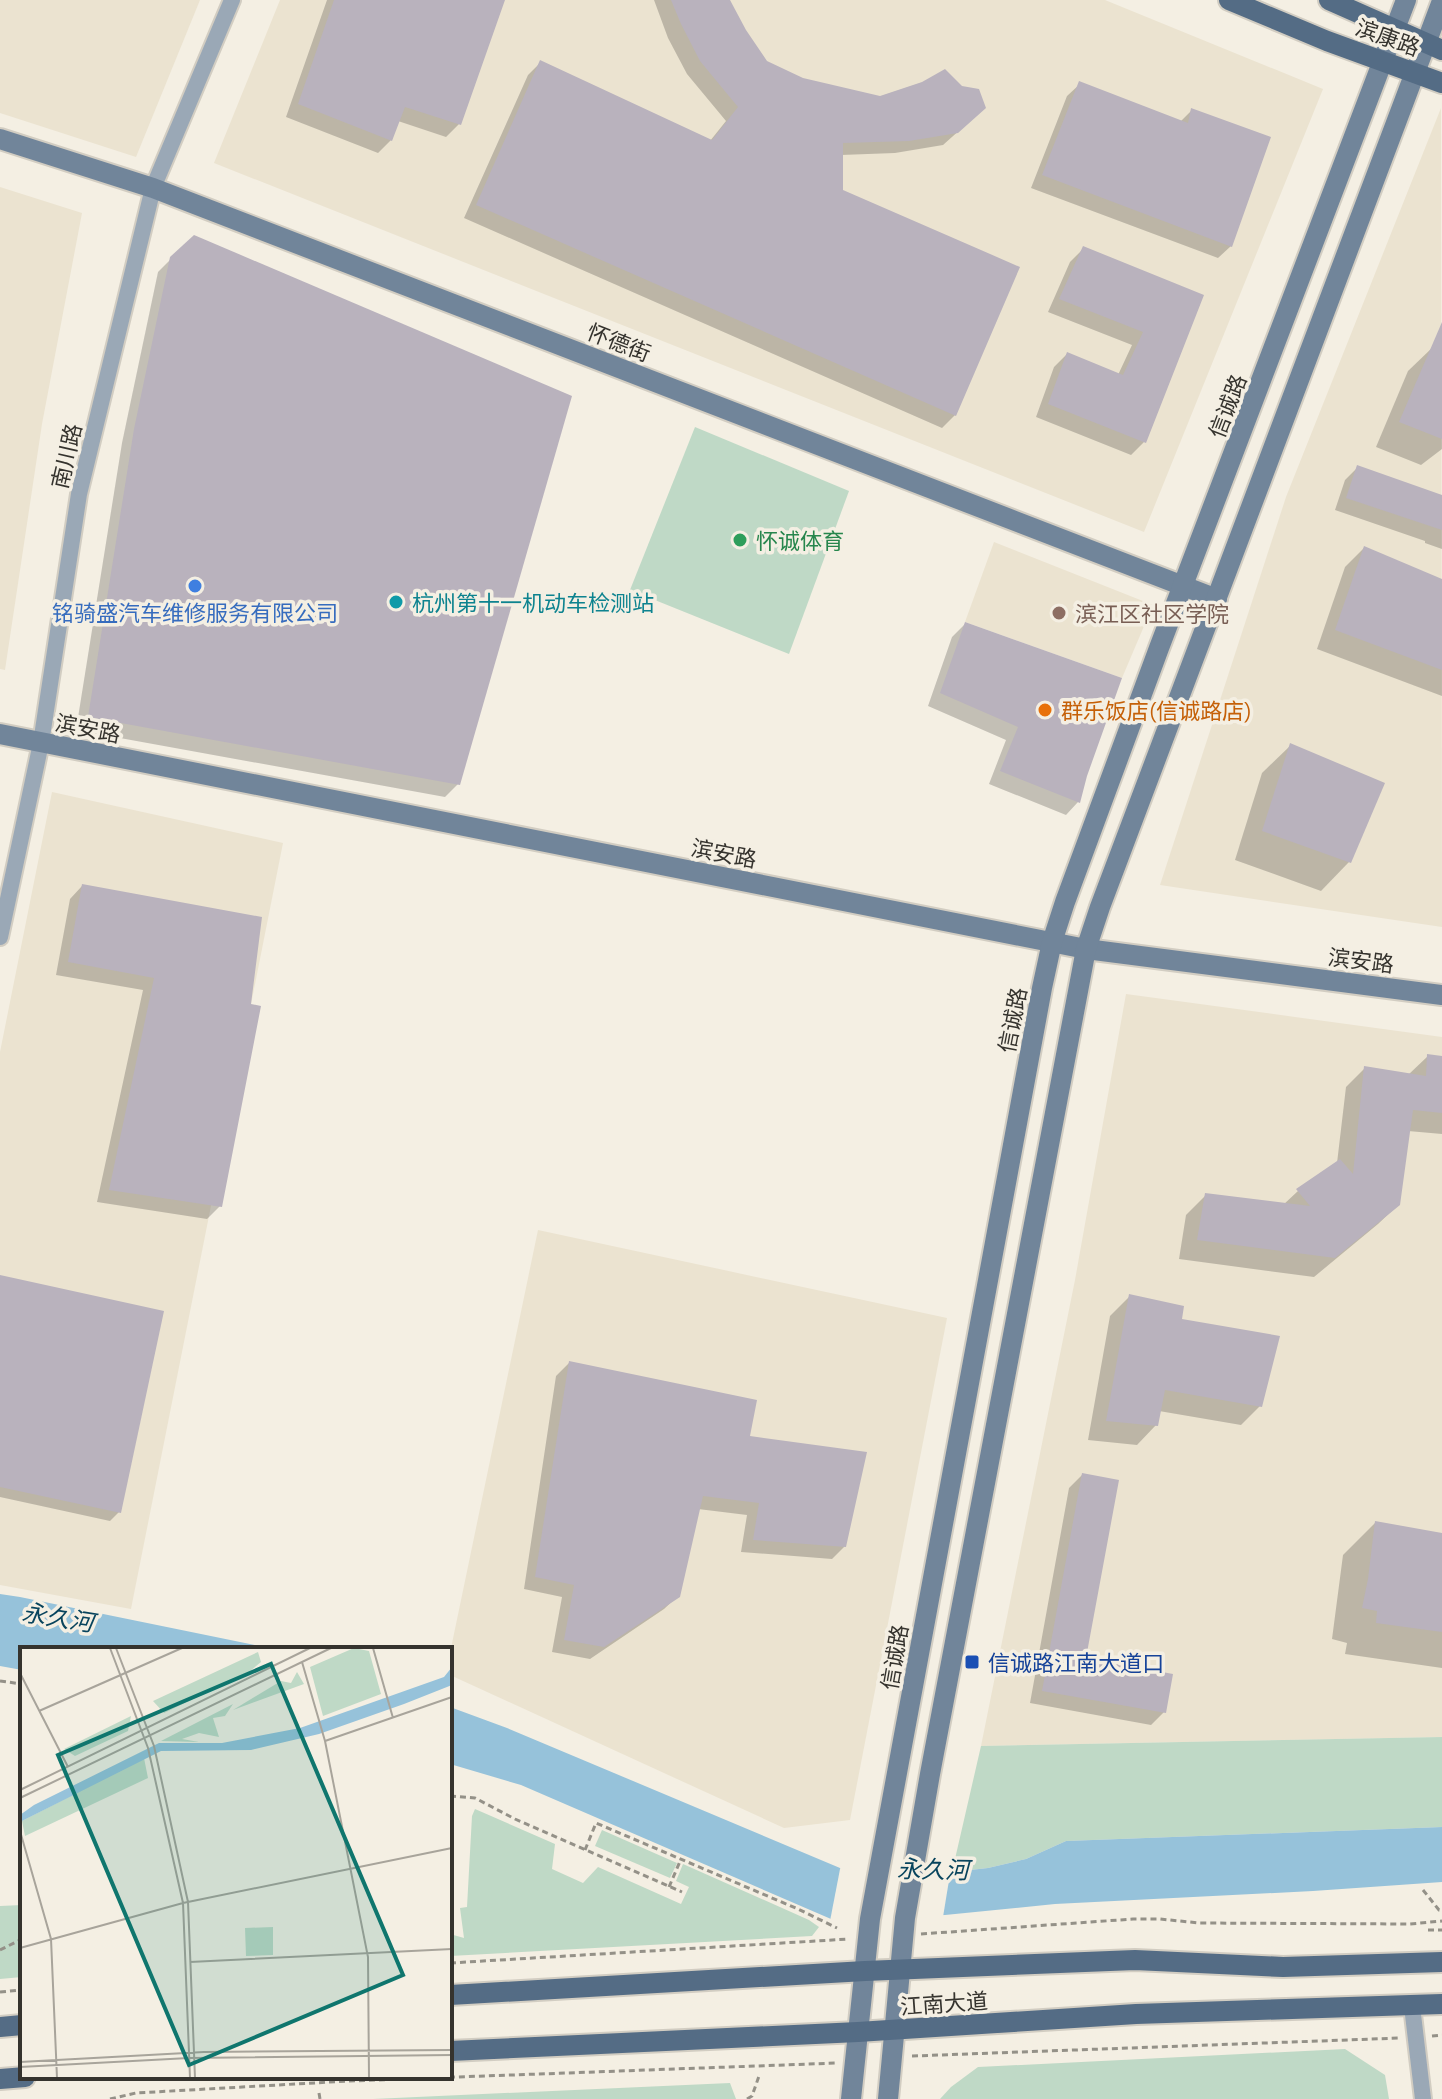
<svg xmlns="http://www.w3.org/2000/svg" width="1442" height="2099" font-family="'IBM Plex Sans','Noto Sans SC',sans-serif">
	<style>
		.built { fill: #ebe3d0 }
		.green { fill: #bfd9c6 }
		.water { fill: #96c2da }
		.pier { fill: #f4efe3 }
		.shadow { fill: #0003 }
		.building { fill: #b9b2bd }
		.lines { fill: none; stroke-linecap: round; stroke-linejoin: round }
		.street-casing { stroke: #d2cdc2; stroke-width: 20 }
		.secondary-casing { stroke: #d2cdc2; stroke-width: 24 }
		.primary-casing { stroke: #d2cdc2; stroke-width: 24 }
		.path { stroke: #949188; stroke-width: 3; stroke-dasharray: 6 4; stroke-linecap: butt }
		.street { stroke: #9aa8b6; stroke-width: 16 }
		.secondary { stroke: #71859a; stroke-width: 20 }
		.primary { stroke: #546c85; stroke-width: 20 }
		.leisure-dot { fill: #2e9e5b; stroke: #f4efe3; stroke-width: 3 }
		.shop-dot { fill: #3f7fe0; stroke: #f4efe3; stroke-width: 3 }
		.culture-dot { fill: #0f9aa8; stroke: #f4efe3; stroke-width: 3 }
		.education-dot { fill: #8d6e63; stroke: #f4efe3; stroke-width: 3 }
		.food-dot { fill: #e8710a; stroke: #f4efe3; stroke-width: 3 }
		.transit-dot { fill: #1a4fb4; stroke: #f4efe3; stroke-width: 3 }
		.labels { text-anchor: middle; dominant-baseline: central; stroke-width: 7; stroke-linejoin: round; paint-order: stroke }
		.street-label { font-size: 22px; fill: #35332e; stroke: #f4efe3 }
		.leisure-label { font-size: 22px; fill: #27864d; stroke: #f4efe3; text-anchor: start }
		.culture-label { font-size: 22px; fill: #0d838f; stroke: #f4efe3; text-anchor: start }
		.shop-label { font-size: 22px; fill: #366cbe; stroke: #f4efe3 }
		.education-label { font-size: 22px; fill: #785e54; stroke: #f4efe3; text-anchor: start }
		.food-label { font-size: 22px; fill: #c56008; stroke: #f4efe3; text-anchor: start }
		.transit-label { font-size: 22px; fill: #164399; stroke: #f4efe3; text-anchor: start }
		.water-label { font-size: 24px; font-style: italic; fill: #08445d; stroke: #f4efe3 }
		.inset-road { fill: none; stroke: #a8a49b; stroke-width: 2 }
		.view { fill: #0f766e; fill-opacity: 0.15; stroke: #0f766e; stroke-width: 4 }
		.inset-edge { fill: none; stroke: #35332e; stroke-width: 4 }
	</style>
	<rect width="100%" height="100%" fill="#f4efe3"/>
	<g class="built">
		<polygon points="0,0 200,0 136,157 0,113"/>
		<polygon points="280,0 1105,0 1323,89 1144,532 214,163"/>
		<polygon points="1441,108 1442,927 1160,885 1286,497"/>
		<polygon points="0,187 82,213 42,424 5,670 0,669"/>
		<polygon points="994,542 1153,605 1122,678 965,622"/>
		<polygon points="52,792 283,843 131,1609 0,1585 0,1052"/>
		<polygon points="1126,994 1442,1037 1442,1737 981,1746 1075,1280"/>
		<polygon points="538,1230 947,1318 850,1820 784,1828 450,1675 450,1653"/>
	</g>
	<g class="green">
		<polygon points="695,427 849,491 789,654 630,590"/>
		<polygon points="1442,1737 1442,1827 1066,1841 1026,1859 988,1868 952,1872 981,1746"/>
		<polygon points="475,1809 555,1844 552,1869 583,1883 598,1867 681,1904 689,1887 676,1881 683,1864 809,1920 819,1927 812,1936 450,1956 450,1934 464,1938 460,1908 467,1907 472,1816"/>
		<polygon points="602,1830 677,1863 670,1878 595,1846"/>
		<polygon points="22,1905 22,1977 0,1979 0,1906"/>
		<polygon points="1345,2049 1385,2075 1389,2099 940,2099 951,2087 978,2067"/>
		<polygon points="730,2083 736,2099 373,2099"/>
	</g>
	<g class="water">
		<polygon points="0,1594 20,1597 275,1649 22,1649 22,1670 0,1666"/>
		<polygon points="450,1707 507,1728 840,1868 952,1872 988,1868 1026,1859 1066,1841 1442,1827 1442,1882 1313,1891 1055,1904 945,1915 831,1919 521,1785 450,1764"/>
	</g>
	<polygon class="pier" points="841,1864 951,1868 943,1917 830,1921"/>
	<g class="shadow">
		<polygon points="327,0 503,0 459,124 446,137 398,121 391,140 378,153 286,117"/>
		<polygon points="654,0 728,0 744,31 766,63 802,80 971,120 943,145 895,153 841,155 841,191 955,415 942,428 464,218 528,75 541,62 710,141 726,121 687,74 668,38"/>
		<polygon points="1080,84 1180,122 1192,110 1231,246 1218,258 1031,188 1067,96"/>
		<polygon points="1083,249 1202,296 1144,442 1131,455 1036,417 1054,367 1067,354 1118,375 1132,345 1048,312 1070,262"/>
		<polygon points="172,258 458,784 445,797 76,730 122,443 158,272"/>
		<polygon points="1433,347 1442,350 1442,449 1421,465 1376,447 1408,371"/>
		<polygon points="1358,467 1442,497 1442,549 1425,543 1425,541 1335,510 1345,480"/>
		<polygon points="1364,548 1442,581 1442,696 1317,649 1345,567"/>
		<polygon points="965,624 1078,802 1066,815 989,784 1006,740 928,706 952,637"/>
		<polygon points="1291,745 1349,862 1321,891 1235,860 1262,773"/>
		<polygon points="82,886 260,918 220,1206 207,1219 97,1202 143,990 56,975 70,899"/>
		<polygon points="1428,1056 1442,1058 1442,1134 1408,1131 1399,1204 1378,1224 1314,1277 1179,1259 1186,1215 1206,1195 1283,1205 1298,1191 1337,1163 1346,1087 1365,1068 1408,1075"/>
		<polygon points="0,1277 119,1512 110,1521 0,1497"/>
		<polygon points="1129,1297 1180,1321 1260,1406 1241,1425 1159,1411 1156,1425 1137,1445 1088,1440 1110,1316"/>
		<polygon points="569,1363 845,1546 832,1559 741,1552 747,1515 698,1509 678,1596 664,1609 590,1659 552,1652 562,1597 524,1589 556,1376"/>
		<polygon points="1082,1475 1084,1659 1164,1712 1151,1725 1030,1703 1069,1488"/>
		<polygon points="1375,1523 1442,1535 1442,1668 1345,1654 1347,1643 1332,1639 1343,1555"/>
	</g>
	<g class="building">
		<polygon points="334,0 505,0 461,125 405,107 392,141 298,104"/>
		<polygon points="671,0 730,0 746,30 767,61 803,78 880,96 922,82 945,69 962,86 979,89 986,108 958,133 909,141 843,143 843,190 1020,267 956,416 476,205 540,60 712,140 738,107 700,61 681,24"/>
		<polygon points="1079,81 1188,123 1191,108 1271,137 1232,247 1042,175"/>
		<polygon points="194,235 572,396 460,785 88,717 134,429 170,257"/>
		<polygon points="1083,246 1204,295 1146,443 1048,404 1067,352 1123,375 1143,332 1059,299"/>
		<polygon points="1442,322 1442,439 1399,422"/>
		<polygon points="1357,465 1442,495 1442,530 1346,498"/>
		<polygon points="1364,546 1442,579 1442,670 1335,630"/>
		<polygon points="965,622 1122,678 1087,776 1080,803 1000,771 1018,727 940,693"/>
		<polygon points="1290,743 1385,783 1351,863 1262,831"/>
		<polygon points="82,884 262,917 251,1004 261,1006 222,1207 109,1190 154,978 68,962"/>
		<polygon points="1427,1054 1442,1056 1442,1113 1413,1110 1400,1205 1335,1258 1197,1240 1205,1193 1310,1206 1296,1189 1340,1159 1353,1174 1364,1066 1426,1076"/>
		<polygon points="0,1275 164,1311 121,1513 0,1487"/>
		<polygon points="1129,1294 1184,1306 1182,1319 1280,1336 1262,1407 1165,1390 1158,1426 1106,1421"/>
		<polygon points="569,1361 757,1400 750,1436 867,1452 846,1547 753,1540 759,1503 703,1496 680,1597 604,1647 564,1640 574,1585 535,1577"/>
		<polygon points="1082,1473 1119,1480 1086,1658 1173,1674 1166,1713 1042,1691"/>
		<polygon points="1375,1521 1442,1533 1442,1632 1376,1623 1377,1611 1362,1608 1368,1579"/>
	</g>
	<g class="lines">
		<g class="street-casing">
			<g id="street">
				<polyline points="0,937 41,743 79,494 153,188 232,0"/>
				<polyline points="1412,2006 1423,2099"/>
			</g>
		</g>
		<g class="secondary-casing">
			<g id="secondary">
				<polyline points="0,139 153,188 1217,599"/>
				<polyline points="0,734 1086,949 1442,995"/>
				<polyline points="851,2099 870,1919 1042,988 1052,942 1065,902 1159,648 1406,0"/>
				<polyline points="888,2099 905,1918 930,1774 1086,949 1100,907 1442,1"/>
			</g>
		</g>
		<g class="primary-casing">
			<g id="primary">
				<polyline points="1229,0 1327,41 1442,83"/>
				<polyline points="1329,0 1442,50"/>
				<polyline points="450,1995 865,1971 1135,1960 1283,1967 1442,1962"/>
				<polyline points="0,2027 22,2025"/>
				<polyline points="450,2051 858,2032 1136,2014 1442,2004"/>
				<polyline points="0,2079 25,2077"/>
			</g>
		</g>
		<g class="path">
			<polyline points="0,1681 22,1684"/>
			<polyline points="450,1796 475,1798 515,1819 682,1892"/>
			<polyline points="585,1850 596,1823 798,1909 837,1928"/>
			<polyline points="669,1887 681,1859"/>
			<polyline points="1423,1890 1439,1910 1442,1910"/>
			<polyline points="1428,1930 1442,1930"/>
			<polyline points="921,1934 1133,1919 1160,1919 1199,1923 1410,1924 1442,1921"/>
			<polyline points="0,1950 22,1939"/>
			<polyline points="450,1963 849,1939"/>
			<polyline points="0,1992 22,1990"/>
			<polyline points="1432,2036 1442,2035"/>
			<polyline points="912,2056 1400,2038"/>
			<polyline points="319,2093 320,2099"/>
			<polyline points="110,2099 136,2093 349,2081 837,2063"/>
			<polyline points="747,2099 752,2096 759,2076"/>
		</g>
		<use href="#street" class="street"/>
		<use href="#secondary" class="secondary"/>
		<use href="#primary" class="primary"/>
	</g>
	<circle class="leisure-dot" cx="740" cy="540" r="8"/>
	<circle class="shop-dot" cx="195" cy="586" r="8"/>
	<circle class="culture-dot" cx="396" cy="602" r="8"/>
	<circle class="education-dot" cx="1059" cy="613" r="8"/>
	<circle class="food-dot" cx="1045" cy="710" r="8"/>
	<rect class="transit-dot" x="964" y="1654" width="16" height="16" rx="4"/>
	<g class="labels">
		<g class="street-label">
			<text transform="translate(1388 37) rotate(20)">滨康路</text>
			<text transform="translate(619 342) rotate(21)">怀德街</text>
			<text transform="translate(1227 406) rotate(-69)">信诚路</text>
			<text transform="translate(66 456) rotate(-77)">南川路</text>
			<text transform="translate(88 728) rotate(11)">滨安路</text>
			<text transform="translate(724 853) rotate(11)">滨安路</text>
			<text transform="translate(1361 960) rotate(7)">滨安路</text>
			<text transform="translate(1012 1020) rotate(-79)">信诚路</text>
			<text transform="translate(894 1657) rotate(-80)">信诚路</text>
			<text transform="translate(944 2003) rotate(-4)">江南大道</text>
		</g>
		<g class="leisure-label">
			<text x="756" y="540">怀诚体育</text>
		</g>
		<g class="culture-label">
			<text x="412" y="602">杭州第十一机动车检测站</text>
		</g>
		<g class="shop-label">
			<text x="195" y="612">铭骑盛汽车维修服务有限公司</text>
		</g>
		<g class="education-label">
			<text x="1075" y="613">滨江区社区学院</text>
		</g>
		<g class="food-label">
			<text x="1061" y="710">群乐饭店(信诚路店)</text>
		</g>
		<g class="transit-label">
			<text x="988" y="1662">信诚路江南大道口</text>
		</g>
		<g class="water-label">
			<text transform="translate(58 1617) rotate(9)">永久河</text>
			<text transform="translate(933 1869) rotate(1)">永久河</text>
		</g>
	</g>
	<g transform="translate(20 1647)">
		<rect width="432" height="432" fill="#f4efe3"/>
		<path d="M334,1L349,4L361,47L303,69L290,20ZM238,5L241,15L229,25L144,66L133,54ZM277,25L284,37L213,63L261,34L271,36ZM213,57L205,69L193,71L199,90L179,86L162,92L179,95L141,94ZM111,69L108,84L55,109L44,102ZM124,111L128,131L5,189L2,174ZM253,280V308L226,309L225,281Z" fill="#bfd9c6"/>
		<path d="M432,20V38L384,57L299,87L231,103L141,104L0,175V168L14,158L139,96H202L280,81L424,30Z" fill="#96c2da"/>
		<path class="inset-road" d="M90,1L128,101L163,256L170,431M96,1L134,99L168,255L175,431M353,1L373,71M282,15L305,94L348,310L349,431M0,26L48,120M19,64L162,1M305,94L432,50M0,143L290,1M0,151L311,1M0,184L31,292L37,431M0,301L163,256L432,201M170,315L432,302M0,415L184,405L432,403M0,420L169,411L432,408"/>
		<path class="view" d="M251,17L383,328L169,418L38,108Z"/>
		<rect width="432" height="432" class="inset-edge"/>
	</g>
</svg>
